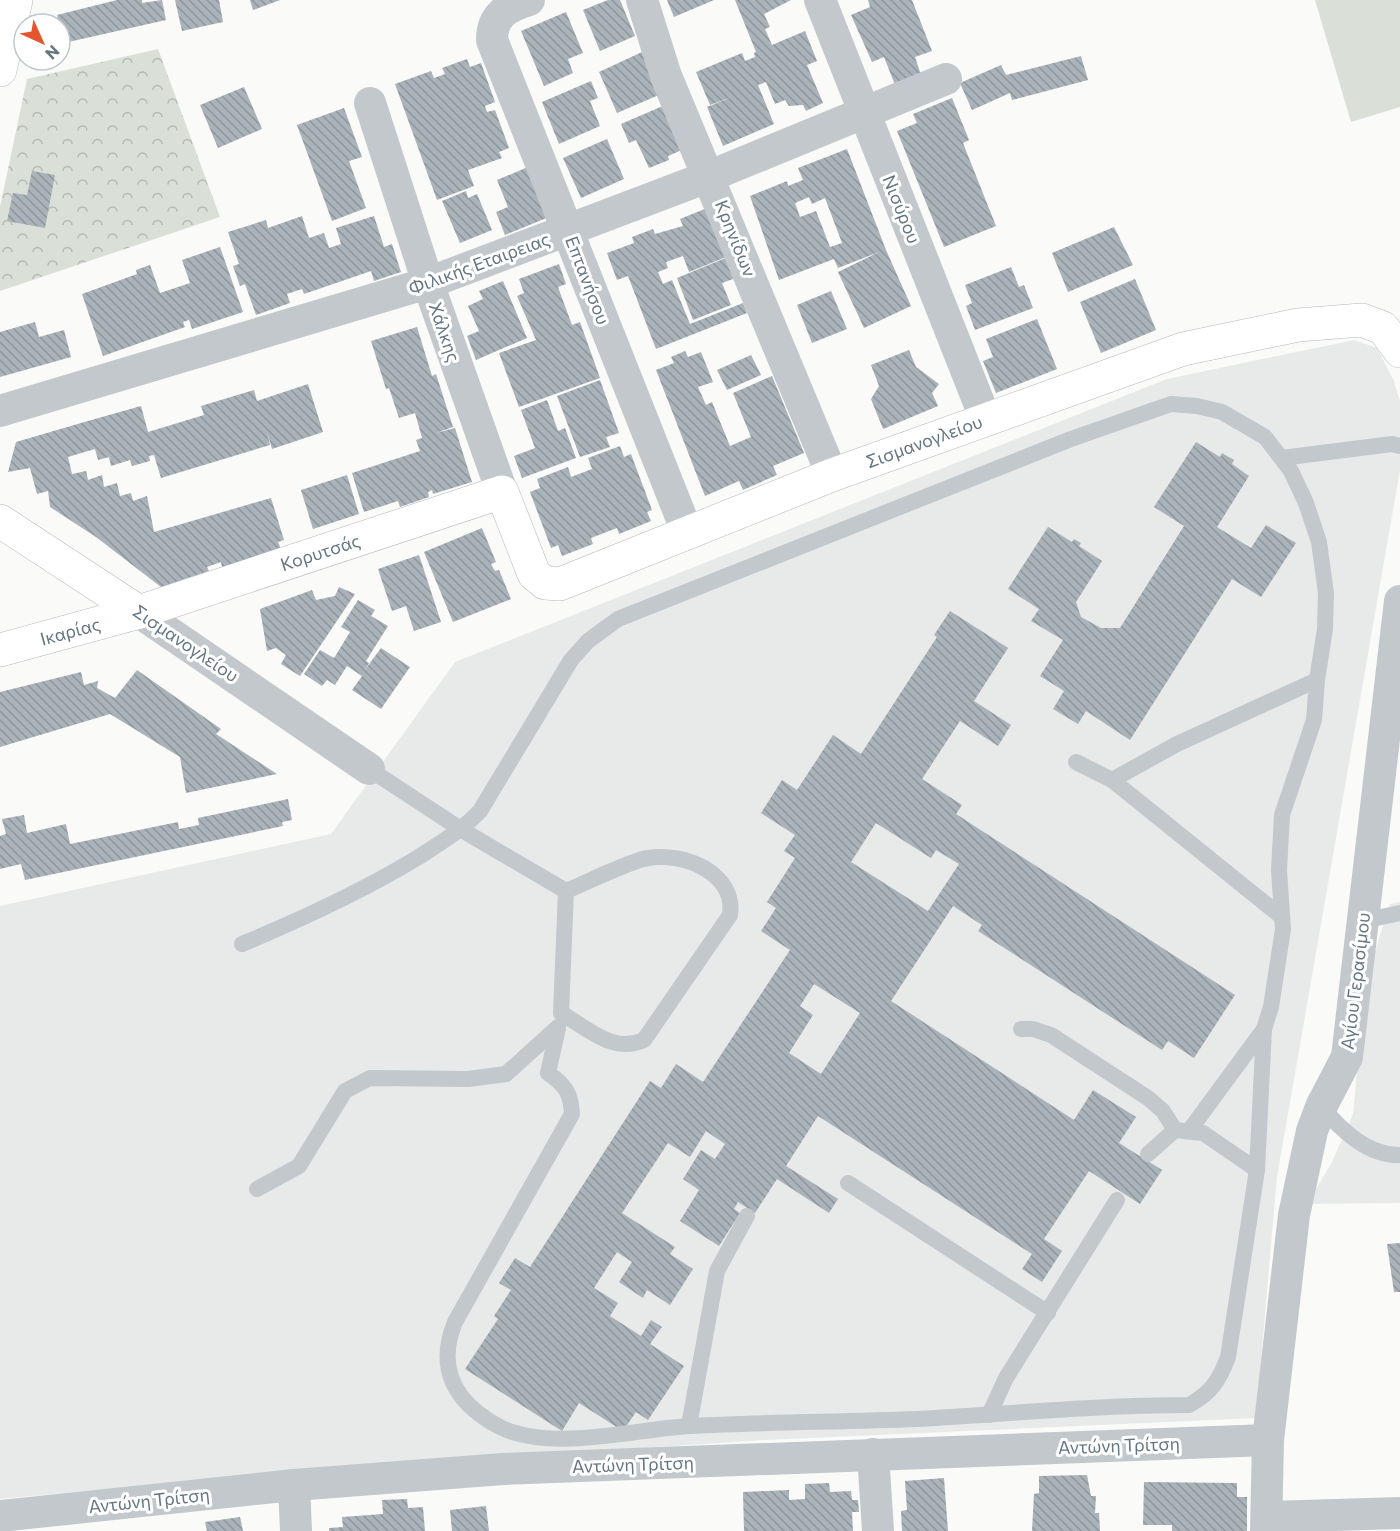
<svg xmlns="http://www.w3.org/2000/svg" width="1400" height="1531" font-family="Commissioner,sans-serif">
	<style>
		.built { fill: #e8e9e9 }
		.forest { fill: url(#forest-crowns) }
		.pitch { fill: #dadfd7 }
		.building { fill: url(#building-back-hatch); fill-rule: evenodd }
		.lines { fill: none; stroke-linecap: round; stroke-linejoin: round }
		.secondary-casing { stroke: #b3babf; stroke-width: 34 }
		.lane { stroke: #c3c8cc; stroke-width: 16 }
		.street { stroke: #c3c8cc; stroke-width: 32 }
		.secondary { stroke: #fff; stroke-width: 33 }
		.labels { text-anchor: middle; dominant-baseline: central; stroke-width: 6; stroke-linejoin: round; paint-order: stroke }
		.street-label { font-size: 18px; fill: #657683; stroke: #fff }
	</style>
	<defs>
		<pattern id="forest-crowns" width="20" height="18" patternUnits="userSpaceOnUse" patternTransform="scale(1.5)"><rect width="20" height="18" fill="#dadfd7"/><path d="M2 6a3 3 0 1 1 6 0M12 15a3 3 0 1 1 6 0" fill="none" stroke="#b4b9b4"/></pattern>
		<pattern id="building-back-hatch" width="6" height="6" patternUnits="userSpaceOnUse" patternTransform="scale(1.5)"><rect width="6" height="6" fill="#aab3b9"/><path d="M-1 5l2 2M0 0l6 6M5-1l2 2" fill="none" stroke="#8e969c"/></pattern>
	</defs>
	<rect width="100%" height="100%" fill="#fafaf8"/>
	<g class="built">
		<polygon points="1354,340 1377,348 1393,379 1400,401 1400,470 1277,1177 1256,1418 765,1440 309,1470 0,1499 0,906 331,834 455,662 1167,379"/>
		<polygon points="1400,902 1400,1203 1307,1204 1332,1162 1353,1114 1366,979 1390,904"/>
	</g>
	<polygon class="forest" points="158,49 220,217 0,291 0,207 27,79"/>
	<polygon class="pitch" points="1315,0 1400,0 1400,107 1351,122"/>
	<g class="building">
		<polygon points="117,0 142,0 142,3 162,0 166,20 64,43 57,15"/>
		<polygon points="175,0 219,0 223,22 182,31"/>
		<polygon points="250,0 280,0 253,10"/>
		<polygon points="608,0 620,0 635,36 600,51 583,10"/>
		<polygon points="667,0 714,0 674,17"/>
		<polygon points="735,0 791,0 764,14 770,27 765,29 772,45 805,31 817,61 807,65 823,103 806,111 803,105 789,106 785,100 775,104 766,82 758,85 774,124 723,146 707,107 732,97 710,105 696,72 742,53 745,61 755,57 754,53 756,52"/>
		<polygon points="868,0 912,0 932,51 915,57 921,75 895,85 884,57 872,62 851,15 870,7"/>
		<polygon points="566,12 583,53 568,59 573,73 544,86 521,31"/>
		<polygon points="642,52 661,94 617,113 599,72"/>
		<polygon points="1081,56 1088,80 1012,100 1010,93 972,110 960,83 1001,65 1006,75"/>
		<polygon points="467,59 470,67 481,63 495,102 485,106 487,112 495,110 509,148 499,152 502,158 468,170 474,186 437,200 395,84 431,71 434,78 445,74 442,68"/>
		<polygon points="591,81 598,98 590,101 600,126 559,144 542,102"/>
		<polygon points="244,87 262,129 218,148 200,105"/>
		<polygon points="952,98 969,140 963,143 996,226 944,247 897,131 917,123 913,114"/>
		<polygon points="672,102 691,146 668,156 669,160 649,168 636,140 629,143 621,124"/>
		<polygon points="344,108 362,157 349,161 366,208 332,221 297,125"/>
		<polygon points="607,139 624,179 581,198 563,158"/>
		<path d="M847,149L886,250L911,306L864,328L838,272L879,252L838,268L834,259L779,280L750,196L787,181L788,186L803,180L798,168ZM809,197L812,204L825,198L842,243L830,247L816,211L800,217L795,203Z"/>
		<polygon points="528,167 549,217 505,235 496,212 508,207 497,180"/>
		<polygon points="32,171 55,175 45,228 7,221 13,193 27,195"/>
		<polygon points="466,191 468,198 477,194 492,230 460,243 442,201"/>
		<polygon points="712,206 731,255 689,272 683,256 666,262 668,268 658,272 663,284 672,280 690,324 743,303 747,313 656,349 628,276 617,280 607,253 634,243 632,237 653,229 655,234 683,226 680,219"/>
		<polygon points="302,216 309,238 324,233 329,248 341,244 336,228 374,216 384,247 392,244 401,272 374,281 371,271 304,294 302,289 287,294 290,303 256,315 245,284 240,286 233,266 239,264 228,232 266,220 268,228"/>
		<polygon points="1114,227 1133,265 1068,292 1052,253"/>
		<polygon points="220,247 243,312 192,329 189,320 183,322 185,327 103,356 82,294 137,274 136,270 150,265 160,293 190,283 182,260"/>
		<polygon points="728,257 736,278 722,283 731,305 693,320 677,278"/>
		<polygon points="559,264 566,284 558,287 572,325 580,322 600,378 519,407 499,353 536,340 517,296 524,293 519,279"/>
		<polygon points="1011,267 1019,287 1024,285 1033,308 975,330 966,306 972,303 965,285"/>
		<polygon points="1135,279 1156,330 1101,353 1080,302"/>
		<polygon points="503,281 527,338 476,360 467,336 479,331 468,306 483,299 479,291"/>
		<polygon points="831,291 847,329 812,343 797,305"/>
		<polygon points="1037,319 1057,369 996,393 983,361 993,357 986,339"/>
		<polygon points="35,322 39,337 64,330 71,357 0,377 0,332"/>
		<polygon points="417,327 432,376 436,374 453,427 436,433 455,428 472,482 433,494 432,490 428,492 429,497 400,507 398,501 364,512 352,473 420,451 416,440 422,438 415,413 399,418 389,388 386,389 371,341"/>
		<polygon points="909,350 916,367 939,384 932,393 938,406 883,429 871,399 879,386 871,365"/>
		<polygon points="685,351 688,357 701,352 713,382 698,387 706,405 712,402 730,446 751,437 733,393 772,376 804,453 773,466 777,475 743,490 739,481 705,496 656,370 674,363 671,357"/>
		<polygon points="751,355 761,375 727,390 717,370"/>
		<polygon points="600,380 619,433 606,437 610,447 580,457 557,396"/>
		<polygon points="308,384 323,432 272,449 267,432 270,445 161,478 154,455 149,456 150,461 132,466 130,460 111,466 109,457 98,460 95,449 68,457 72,474 86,471 88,480 102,475 104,487 117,483 120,496 131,493 133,501 147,496 154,532 271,498 284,540 278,542 281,549 222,567 221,562 207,567 209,571 161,587 96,537 50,507 48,491 37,494 30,468 8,472 16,442 88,421 141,406 148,432 204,415 201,406 254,390 257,401"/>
		<polygon points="547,400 558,431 565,428 576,458 522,478 514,456 535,448 521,410"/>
		<polygon points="1196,442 1220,457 1222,453 1234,460 1232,464 1249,476 1217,527 1251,548 1266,525 1296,543 1261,597 1232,579 1130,740 1086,711 1078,724 1053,709 1064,691 1040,676 1063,640 1031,621 1039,609 1008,589 1048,527 1072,542 1074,539 1081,543 1079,546 1102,561 1076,602 1081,617 1101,628 1120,628 1184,526 1154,507"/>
		<polygon points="620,446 624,457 631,454 652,510 647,512 651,521 619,534 617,528 591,538 593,544 562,556 558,545 551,548 530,492 540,488 537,479 568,467 571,477 592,469 588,458"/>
		<polygon points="347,475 359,514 313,529 301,490"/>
		<polygon points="482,528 496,562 491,564 495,571 499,570 511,599 453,622 424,552"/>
		<polygon points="419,555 441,622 414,631 406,606 392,611 378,569"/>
		<polygon points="339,587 355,594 300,676 281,664 286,655 276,648 267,651 260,609 312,590 316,600 335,596"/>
		<polygon points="358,600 375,610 371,616 388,626 366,661 369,663 364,671 381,648 410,667 381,709 352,690 362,676 347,666 335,685 327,680 322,686 304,674 320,650 334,658 350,632 341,627"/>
		<path d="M950,611L1008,648L974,701L1011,725L998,746L960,721L922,779L962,805L956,814L1235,995L1194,1058L1168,1041L1162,1050L978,931L982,925L953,906L891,1001L1074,1120L1093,1090L1136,1117L1119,1143L1162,1170L1140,1204L1089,1171L1044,1239L1062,1251L1042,1282L1022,1269L1032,1254L818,1116L786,1166L838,1199L829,1213L777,1179L755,1213L738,1202L734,1209L740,1213L719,1246L680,1221L699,1190L683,1179L701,1150L715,1159L725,1144L706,1131L690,1157L668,1143L622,1213L675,1247L670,1254L693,1269L670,1305L647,1290L643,1298L619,1282L632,1262L617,1252L594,1288L618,1303L610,1316L641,1336L651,1320L662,1327L650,1344L684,1366L648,1420L636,1412L623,1431L579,1403L562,1431L465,1369L498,1319L494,1316L511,1290L499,1283L515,1258L530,1267L650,1081L661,1088L676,1064L703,1082L790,950L761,931L776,908L767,902L795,858L784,851L795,835L761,813L782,780L797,790L833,735L861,754L937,637L934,635ZM876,823L931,858L936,850L959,864L928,911L851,862ZM814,984L860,1013L821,1074L789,1053L813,1015L800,1006Z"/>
		<polygon points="137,670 221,729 216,734 277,774 186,793 180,757 110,714 0,747 0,692 81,672 84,685 98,681 97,688 115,698"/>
		<polygon points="288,799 292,820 282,822 283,826 25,880 21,864 0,869 0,836 6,834 2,819 24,815 27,833 66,824 70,844 178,822 179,829 199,825 198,818"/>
		<polygon points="1400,1243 1400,1292 1394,1292 1387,1244"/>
		<polygon points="1087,1475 1091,1496 1096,1496 1095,1513 1099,1513 1100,1531 1032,1531 1034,1494 1039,1493 1039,1476"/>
		<polygon points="944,1478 948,1531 902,1531 901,1511 907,1510 905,1481"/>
		<polygon points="1144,1482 1237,1483 1237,1497 1247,1497 1247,1531 1172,1531 1172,1525 1143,1525"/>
		<polygon points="829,1483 830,1492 851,1491 852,1500 858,1500 859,1512 852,1512 853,1531 744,1531 743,1492 789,1490 789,1500 805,1499 805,1484"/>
		<polygon points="407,1499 408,1508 423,1507 425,1531 329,1531 329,1528 343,1527 342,1517 383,1514 382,1500"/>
		<polygon points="486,1506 489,1531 452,1531 450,1510"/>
		<polygon points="240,1517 243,1531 207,1531 205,1522"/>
	</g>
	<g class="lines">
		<g class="secondary-casing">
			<g id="secondary">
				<polyline points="0,70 16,0"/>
				<polyline points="0,521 139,612"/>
				<polyline points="0,650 139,612 502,492 534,574 545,583 560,584 832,475 1183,349 1298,325 1362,320 1383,328 1400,351"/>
			</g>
		</g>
		<g class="lane">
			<polyline points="1282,458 1392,444 1400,446"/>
			<polyline points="1076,762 1112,780 1282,917"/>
			<path d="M369,769L462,830L566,891L561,1013C588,1029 614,1054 644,1040L730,915C736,873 684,852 648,858C629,861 586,883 566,891"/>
			<polyline points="1112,780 1177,744 1317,680"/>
			<polyline points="1362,921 1400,913"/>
			<path d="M242,944C302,919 361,892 417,858C440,843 461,831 480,811L571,660L588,641L618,619L1071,439L1171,404L1197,406L1222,412L1265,437L1291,471L1306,503L1319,542L1326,593L1325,629L1317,680L1314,720L1282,815L1279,870L1283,929L1271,1007L1264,1029L1257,1170L1228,1357C1219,1381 1211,1393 1189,1405C1098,1405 1007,1414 917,1419C841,1422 766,1422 690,1426C634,1429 549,1453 498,1426C454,1402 436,1368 455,1322L572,1114C571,1093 565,1085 548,1073L558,1028"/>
			<polyline points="1021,1029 1033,1029 1051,1035 1148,1098 1163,1111 1175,1130"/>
			<path d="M1321,1107C1341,1129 1367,1156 1400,1155"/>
			<polyline points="1189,1131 1264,1029"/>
			<polyline points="1148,1154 1175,1130 1203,1133 1257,1170"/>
			<polyline points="848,1183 1048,1313"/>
			<polyline points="257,1189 299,1166 345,1091 370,1078 468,1079 506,1074 558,1027"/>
			<polyline points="989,1415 1006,1378 1117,1200"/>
			<polyline points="689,1426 717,1271 747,1216"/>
		</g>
		<g class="street">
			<path d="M529,0C507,7 492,15 492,40L687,532"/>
			<polyline points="642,0 666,76 832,475"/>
			<polyline points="820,0 985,418"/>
			<polyline points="370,103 428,283 502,492"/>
			<polyline points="0,411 428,283 710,176 946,79"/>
			<polyline points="139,612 369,769"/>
			<polyline points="873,1454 878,1531"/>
			<polyline points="294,1485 296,1531"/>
			<polyline points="0,1516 294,1485 503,1469 1268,1440"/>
			<polyline points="1268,1517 1400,1513"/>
			<polyline points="1266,1531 1268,1440 1294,1215 1312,1131 1321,1107 1347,1057 1400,601"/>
		</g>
		<use href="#secondary" class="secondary"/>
	</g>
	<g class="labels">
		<g class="street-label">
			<text transform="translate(902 209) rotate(68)">Νισύρου</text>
			<text transform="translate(736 238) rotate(68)">Κρηνίδων</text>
			<text transform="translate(479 263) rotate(-20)">Φιλικής Εταιρειας</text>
			<text transform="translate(588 280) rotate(69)">Επτανήσου</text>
			<text transform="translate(445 332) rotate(71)">Χάλκης</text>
			<text transform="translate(924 441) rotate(-20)">Σισμανογλείου</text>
			<text transform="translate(320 552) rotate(-18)">Κορυτσάς</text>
			<text transform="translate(70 631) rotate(-15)">Ικαρίας</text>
			<text transform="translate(186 643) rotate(34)">Σισμανογλείου</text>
			<text transform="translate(1355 981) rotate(-83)">Αγίου Γερασίμου</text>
			<text transform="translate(1119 1445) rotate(-2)">Αντώνη Τρίτση</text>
			<text transform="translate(633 1464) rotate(-2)">Αντώνη Τρίτση</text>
			<text transform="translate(149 1500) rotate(-6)">Αντώνη Τρίτση</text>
		</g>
	</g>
	<g transform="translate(42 42) rotate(135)"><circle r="28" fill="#ffffff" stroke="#c1c8cd" stroke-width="1.5"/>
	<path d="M0-4.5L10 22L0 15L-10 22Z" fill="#e4572e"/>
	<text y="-9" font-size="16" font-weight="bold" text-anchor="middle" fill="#657683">N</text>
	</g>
</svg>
